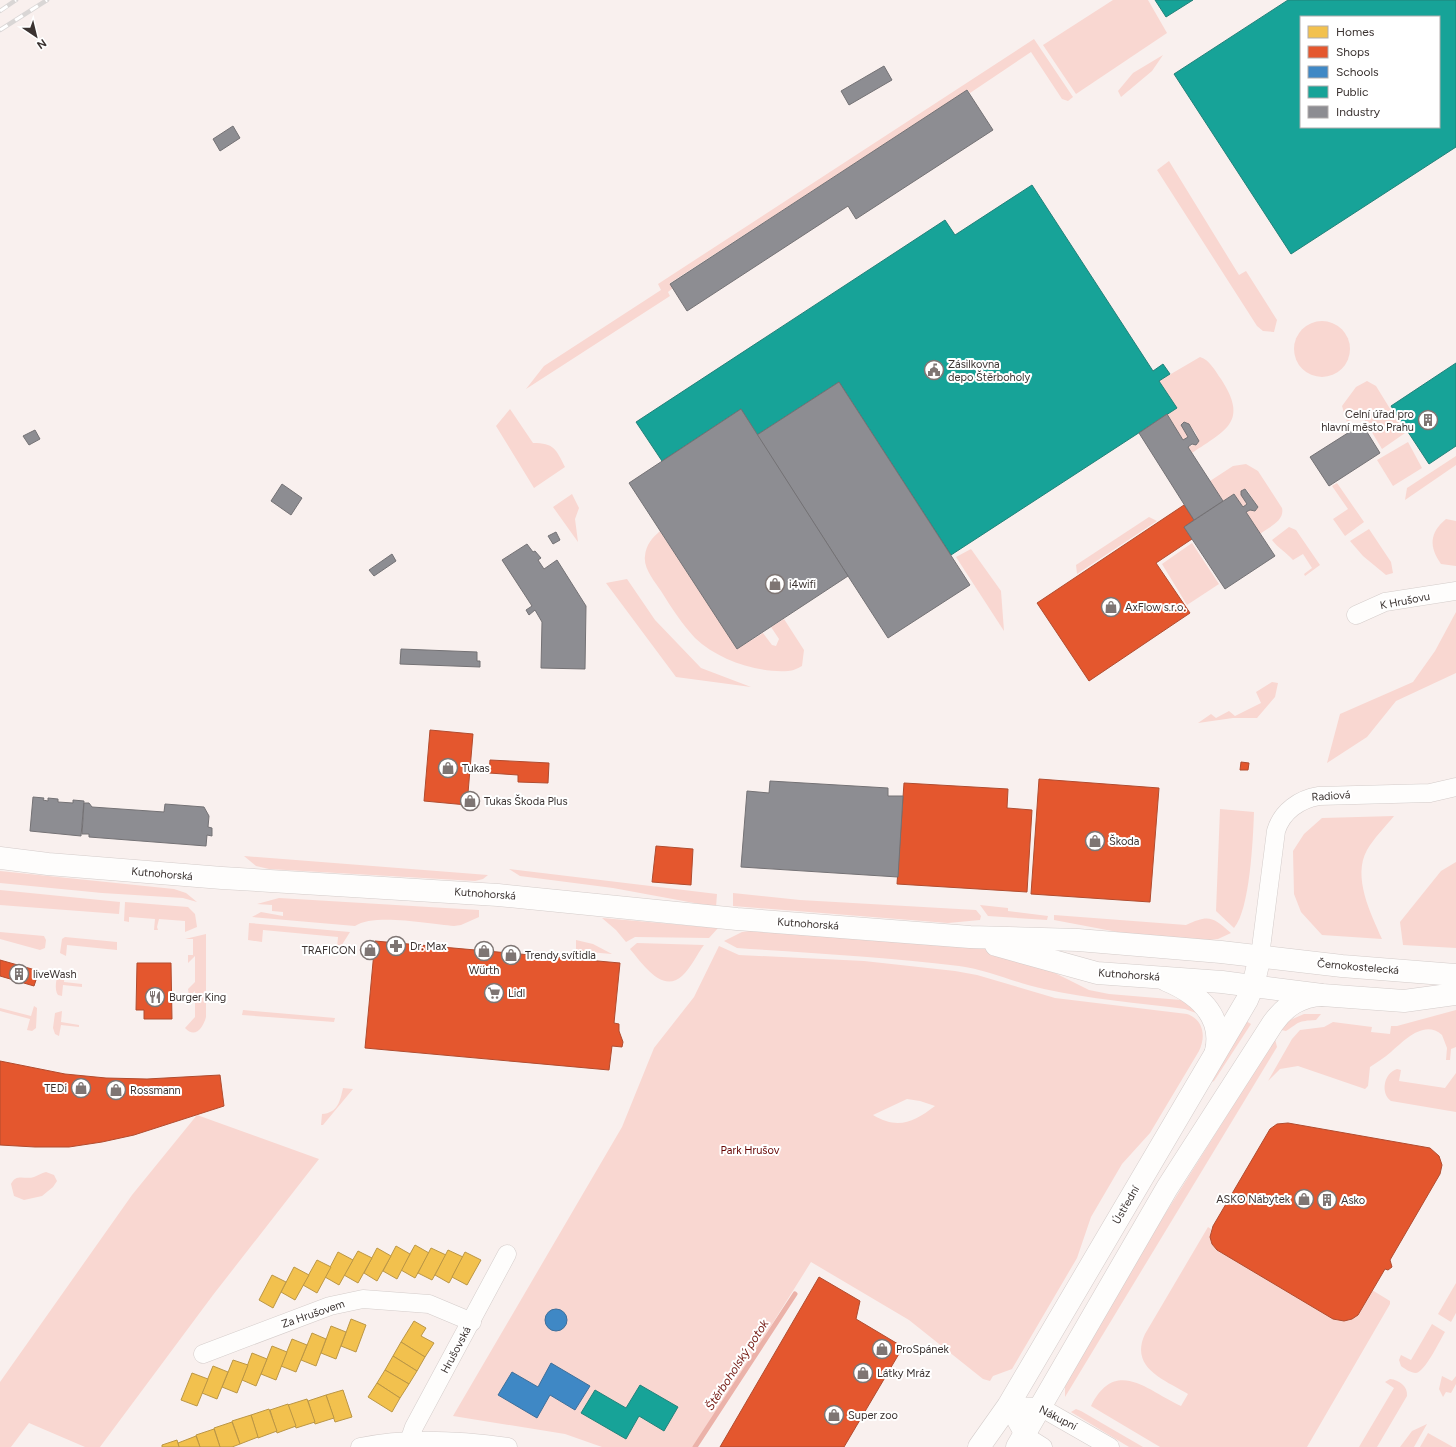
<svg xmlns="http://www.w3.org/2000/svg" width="1456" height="1447" font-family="Figtree,sans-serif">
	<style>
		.green { fill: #f9d7d1; fill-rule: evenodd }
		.homes { fill: #f2c14e; stroke: #bb9645 }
		.shops { fill: #e4572e; stroke: #b14c2f }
		.schools { fill: #3f88c5; stroke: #3e6e99 }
		.public { fill: #17a398; stroke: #228179; fill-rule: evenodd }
		.industry { fill: #8d8d92; stroke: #747275 }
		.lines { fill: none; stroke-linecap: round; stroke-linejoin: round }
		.stream { stroke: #ebb2a9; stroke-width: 5 }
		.street-casing { stroke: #d4ccca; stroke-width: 19 }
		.secondary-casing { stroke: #d4ccca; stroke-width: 23 }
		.street { stroke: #fefdfc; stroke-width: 18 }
		.secondary { stroke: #fefdfc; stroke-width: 22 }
		.rail-casing { stroke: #d9d6d5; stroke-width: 4.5 }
		.rail { stroke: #fff; stroke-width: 3; stroke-dasharray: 9; stroke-linecap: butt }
		.labels { text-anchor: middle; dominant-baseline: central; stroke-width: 4; stroke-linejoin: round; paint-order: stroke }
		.poi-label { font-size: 11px; fill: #3b3331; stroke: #fff; text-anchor: start }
		.street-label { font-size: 11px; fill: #3b3331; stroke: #fff }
		.park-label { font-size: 11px; fill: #660604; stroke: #fff }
		.water-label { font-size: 12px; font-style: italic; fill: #741912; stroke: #fff }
	</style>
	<rect width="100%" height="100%" fill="#f9f0ee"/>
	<g class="green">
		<polygon points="1113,0 1148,0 1167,33 1076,94 1043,45"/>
		<polygon points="1034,39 1073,97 1068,101 1062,99 1031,52 970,93 968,90 670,283 673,288 668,292 670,296 526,389 544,366 661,290 658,284"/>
		<polygon points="1163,55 1152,71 1121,97 1118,91 1133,73"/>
		<polygon points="1169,161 1239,275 1246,271 1277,320 1274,332 1263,331 1257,326 1157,170"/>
		<circle cx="1322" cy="349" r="28"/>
		<path d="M1200,357C1210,360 1215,371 1221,379C1249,422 1226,430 1192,453L1188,447L1198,443C1200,437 1191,424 1184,422L1182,427L1188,437L1183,440L1167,414L1177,408L1159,381Z"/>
		<polygon points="1367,381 1376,386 1405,433 1382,449 1361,414 1347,422 1342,406 1356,387"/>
		<path d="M510,409L533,443C554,443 556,449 565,467L534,488L496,426Z"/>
		<polygon points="1408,442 1422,468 1393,486 1377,460"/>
		<polygon points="1456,456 1456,465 1405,500 1407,488"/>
		<path d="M1246,464L1258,471L1282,508C1285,521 1269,527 1260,534L1246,512L1250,510L1255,511L1258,507L1247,490L1245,489L1241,491V495L1247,504L1243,507L1234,494L1223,501L1210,481L1233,466Z"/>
		<polygon points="1337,483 1364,522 1345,536 1333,519 1348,509 1332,486"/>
		<polygon points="572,494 579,508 575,519 578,542 553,507"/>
		<polygon points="1149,517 1157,521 1077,574 1076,565"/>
		<path d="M1446,519L1456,521V566L1441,564C1429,547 1429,533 1446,519Z"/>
		<path d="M1289,527L1296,530L1320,565L1305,576L1304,574L1312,568L1303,554L1293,560C1286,552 1278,548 1272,540Z"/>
		<polygon points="1369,529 1391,562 1393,573 1386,575 1363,556 1350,541"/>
		<path d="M660,531L737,649L763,633L772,645L776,646L779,639L771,627L784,619L804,650L802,666C798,668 793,671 788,671C757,673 718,660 695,638C682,624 671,607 661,591C655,582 643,568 645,556C646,545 652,538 660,531Z"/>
		<polygon points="1192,543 1219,584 1187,605 1162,564"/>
		<polygon points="971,549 1001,591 1004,631 956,557"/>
		<polygon points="627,579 655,620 701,668 751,687 676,677 606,583"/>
		<polygon points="1456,612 1456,673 1396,701 1367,737 1327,763 1340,714 1413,682 1435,651"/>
		<polygon points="1272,682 1278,683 1275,697 1257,718 1233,718 1198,723 1211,714 1216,718 1229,711 1235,716 1261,703 1256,692"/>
		<path d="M1220,809L1254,812C1253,839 1250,909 1234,928L1216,911Z"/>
		<path d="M1394,816C1385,827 1374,838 1367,850C1352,877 1371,914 1382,939L1322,935L1301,912L1294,894L1293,851L1304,834L1322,818Z"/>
		<polygon points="244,856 488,875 483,879 475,881 269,869 256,866"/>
		<polygon points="1456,862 1456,948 1403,945 1400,922 1441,871"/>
		<polygon points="509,869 717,894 716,907 613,888 520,876"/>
		<polygon points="0,871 174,889 186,893 197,902 183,898 102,893 0,883"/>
		<polygon points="0,890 120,902 119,914 0,905"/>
		<polygon points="733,893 800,900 976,910 981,916 980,920 948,923 733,906"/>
		<path d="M279,898L479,910V917L461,925L454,926C430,924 374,913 355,926L252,917L261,912L283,916V912L272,911V905L257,904Z"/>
		<polygon points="125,902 188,907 195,914 197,927 185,932 185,921 159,919 157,927 158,930 154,930 155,919 129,917 129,922 124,921"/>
		<polygon points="980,905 1008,908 1008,911 1048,916 1047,920 988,916"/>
		<path d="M1054,915L1186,925C1209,914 1213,917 1231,933L1218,939L1209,940L1128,934L1054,920Z"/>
		<polygon points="602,918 718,928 709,938 635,937 626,942 616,930"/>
		<polygon points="249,923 350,932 340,948 337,948 338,937 263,930 262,942 248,940"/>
		<path d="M758,930L995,950L1045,968L1089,990L1109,994L1181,1000L1188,1002L1196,1013L1185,1009C1138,1003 1090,999 1044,989C1015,983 989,970 959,966C886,957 811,953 737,948L724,941L742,932Z"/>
		<polygon points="0,932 44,936 46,940 45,948 40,950 0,939"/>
		<path d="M206,934V1017C203,1028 195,1039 185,1028L195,1017V991L189,996L188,989L195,982V956L188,963V955H193V939H185Z"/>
		<polygon points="65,937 117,942 117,950 67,945 66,956 60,953 62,939"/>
		<polygon points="576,940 593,944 612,954 576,951"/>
		<path d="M637,943L704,945C697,954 691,968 682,976C662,994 642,963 630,949Z"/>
		<path d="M719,946L739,955L864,961L955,971L977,975L1055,998L1187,1014C1204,1020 1206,1037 1199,1051L1150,1133L1122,1164L1091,1217L1077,1258L1012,1369L993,1376L990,1381L983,1379L909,1320L811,1262L695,1447H602L565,1434L453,1416L622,1127L654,1048L694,997ZM907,1099L920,1101L935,1106C914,1122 898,1130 873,1115ZM554,1309L562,1310L567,1317L566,1325L558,1331L550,1329L545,1322L547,1314ZM551,1364L590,1386L575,1410L550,1395L537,1418L498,1395L512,1372L538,1387ZM640,1385L678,1407L664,1431L639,1416L626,1439L581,1413L595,1390L626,1408Z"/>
		<path d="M60,971H65L64,982L82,984V987L63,985L62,996L58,995C54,990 56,976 60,971Z"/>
		<polygon points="34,1006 37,1008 36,1028 32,1031 27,1030 30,1019 0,1011 0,1008 31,1016"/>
		<polygon points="243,1010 335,1018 334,1022 242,1015"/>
		<path d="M1456,1010V1047L1451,1049L1450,1060H1446L1447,1048L1442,1035C1424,1019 1404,1041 1391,1052C1384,1058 1377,1062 1370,1067L1368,1086L1365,1089L1298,1066L1280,1069L1268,1081L1292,1039L1300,1030L1324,1027L1333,1022L1372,1027L1371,1032L1390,1034L1391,1026H1397Z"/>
		<polygon points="62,1011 61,1022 79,1025 79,1027 61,1025 59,1036 55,1034 53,1028 55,1013"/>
		<path d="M1304,1014H1321L1316,1020C1297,1021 1300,1022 1286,1031L1281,1030L1288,1021Z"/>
		<polygon points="1246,1021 1251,1024 1214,1081 1212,1082"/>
		<polygon points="1275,1039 1277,1047 1065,1397 1065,1384 1148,1241"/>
		<path d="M1397,1069L1401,1070L1399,1081L1445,1088L1456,1073V1112L1391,1101C1380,1093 1384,1073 1397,1069Z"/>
		<path d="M343,1088L353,1089L323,1125H321L322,1114C338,1113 340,1101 343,1088Z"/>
		<polygon points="197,1115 319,1159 213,1295 100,1447 85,1447 29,1423 11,1447 0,1447 0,1382 132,1195"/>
		<path d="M46,1172L54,1175L57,1181L53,1187L42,1196L24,1200L14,1196L11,1184C16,1173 25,1180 34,1177C39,1175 41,1173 46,1172Z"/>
		<path d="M1208,1227L1211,1229C1210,1238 1211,1243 1217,1250L1337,1320C1357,1323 1363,1305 1372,1290L1390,1301V1304L1307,1447H1160L1091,1406C1116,1356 1149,1392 1181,1406L1188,1394C1165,1380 1129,1368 1145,1334Z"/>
		<polygon points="1456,1283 1456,1313 1451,1322 1438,1314"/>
		<path d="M1432,1324L1445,1332C1440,1340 1425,1372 1416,1373C1411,1373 1405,1369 1401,1366L1399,1360L1401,1355L1411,1360Z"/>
		<polygon points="1442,1376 1452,1381 1456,1376 1456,1384 1451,1393 1446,1392 1443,1397 1439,1389"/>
		<path d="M1390,1379C1399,1380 1408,1386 1407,1396L1377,1447H1359L1394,1388L1385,1382Z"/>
		<polygon points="1076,1409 1081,1411 1143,1447 1129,1447 1071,1412"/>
		<polygon points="1427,1424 1414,1447 1400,1447 1412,1431"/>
		<polygon points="1428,1433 1453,1447 1420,1447"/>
	</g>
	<g class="homes">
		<polygon points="415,1245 429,1253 415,1278 401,1270"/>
		<polygon points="396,1246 410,1254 397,1279 383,1271"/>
		<polygon points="377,1248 391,1256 377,1281 364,1273"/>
		<polygon points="431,1248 446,1255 432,1280 418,1273"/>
		<polygon points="448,1250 463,1257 449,1283 435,1275"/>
		<polygon points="358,1251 372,1258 358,1283 344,1275"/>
		<polygon points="338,1252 353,1260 339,1285 325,1277"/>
		<polygon points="465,1252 481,1260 467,1285 452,1277"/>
		<polygon points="317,1260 331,1267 317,1293 303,1285"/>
		<polygon points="294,1267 309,1275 295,1300 281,1292"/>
		<polygon points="272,1275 286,1282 273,1308 259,1300"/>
		<polygon points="351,1319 366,1325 356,1352 341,1346"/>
		<polygon points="414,1321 426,1328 421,1336 434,1343 425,1357 401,1342"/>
		<polygon points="331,1326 346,1332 336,1359 321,1353"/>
		<polygon points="312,1333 326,1339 316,1366 301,1360"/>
		<polygon points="292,1339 307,1345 296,1372 281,1366"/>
		<polygon points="401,1342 425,1357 417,1371 393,1356"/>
		<polygon points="272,1346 287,1352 276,1380 261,1374"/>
		<polygon points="252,1353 267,1359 256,1386 242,1380"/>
		<polygon points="393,1356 417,1371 409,1384 385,1370"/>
		<polygon points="233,1360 248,1365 237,1393 222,1387"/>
		<polygon points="213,1366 228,1372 217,1399 202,1393"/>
		<polygon points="385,1370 409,1384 400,1398 377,1383"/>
		<polygon points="192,1373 208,1379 197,1406 181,1400"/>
		<polygon points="377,1383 400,1398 392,1412 368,1397"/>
		<polygon points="343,1390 352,1417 335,1422 326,1395"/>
		<polygon points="326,1395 334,1418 315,1424 308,1401"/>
		<polygon points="307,1399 315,1422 296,1428 288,1405"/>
		<polygon points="288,1404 296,1426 277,1433 270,1410"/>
		<polygon points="269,1409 277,1431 258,1438 251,1415"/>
		<polygon points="251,1415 258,1437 240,1444 232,1421"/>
		<polygon points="232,1422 240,1444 232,1447 220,1447 214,1428"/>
		<polygon points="214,1429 220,1447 200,1447 196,1435"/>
		<polygon points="196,1436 200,1447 179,1447 178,1443"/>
		<polygon points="177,1440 179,1447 162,1447 162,1445"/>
	</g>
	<g class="shops">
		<polygon points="1184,505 1194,520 1184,527 1192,539 1156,563 1190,613 1089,681 1037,603"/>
		<polygon points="430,730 473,734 467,805 424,801"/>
		<polygon points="490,760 549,763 548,783 518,782 518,775 489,773"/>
		<polygon points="1241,762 1249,763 1248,770 1240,770"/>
		<polygon points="1039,779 1159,788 1150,902 1031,894"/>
		<polygon points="904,783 1008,789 1007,808 1032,810 1027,892 897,884"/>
		<polygon points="656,846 693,849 691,885 652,882"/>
		<polygon points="375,941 620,963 614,1023 619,1024 619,1031 623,1042 622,1047 612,1046 609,1070 365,1048"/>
		<polygon points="0,960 39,971 34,986 0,976"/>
		<polygon points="137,963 171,963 172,1019 144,1019 144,1010 136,1010"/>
		<polygon points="0,1061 65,1074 106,1078 147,1079 220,1075 224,1106 134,1135 102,1142 69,1147 35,1147 0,1145"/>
		<polygon points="1288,1123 1430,1148 1439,1156 1442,1165 1440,1174 1390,1260 1392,1267 1388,1270 1385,1269 1358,1315 1352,1319 1344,1321 1333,1319 1217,1250 1212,1244 1210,1237 1213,1226 1270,1129 1277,1124"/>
		<polygon points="819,1277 860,1301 856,1319 903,1347 844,1447 720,1447"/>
	</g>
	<g class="schools">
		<circle cx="556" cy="1320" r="11"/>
		<polygon points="551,1363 590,1386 575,1410 550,1395 537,1418 498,1395 512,1372 538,1387"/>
	</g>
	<g class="public">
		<polygon points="1155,0 1193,0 1166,17"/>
		<path d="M1288,0H1456V147L1291,254L1174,74ZM1301,17H1439V127H1301Z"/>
		<polygon points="1032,185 1153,371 1163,364 1170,374 1159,381 1177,408 951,555 839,382 757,435 741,409 662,461 636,422 945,220 955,235"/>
		<polygon points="1456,363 1456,446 1429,464 1391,406"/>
		<polygon points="640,1385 678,1407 664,1431 639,1416 626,1439 581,1413 595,1390 626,1408"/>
	</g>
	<g class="industry">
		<polygon points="884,66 892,80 849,105 841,91"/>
		<polygon points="967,90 993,130 856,219 848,206 687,311 670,284"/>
		<polygon points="233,126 240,138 220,151 213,139"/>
		<polygon points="839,382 970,585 888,638 757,435"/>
		<polygon points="741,409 848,576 737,649 629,483"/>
		<polygon points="1167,414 1183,440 1188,437 1181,425 1184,422 1189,424 1199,441 1196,445 1192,444 1188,447 1223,501 1194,520 1139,433"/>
		<polygon points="1362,424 1380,453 1329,486 1310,457"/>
		<polygon points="35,430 40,439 29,445 23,436"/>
		<polygon points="282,484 302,498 291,515 271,501"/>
		<polygon points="1245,489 1258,507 1255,511 1250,510 1246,512 1275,556 1225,589 1184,527 1234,494 1243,507 1247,504 1241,495 1241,491"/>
		<polygon points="556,532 560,540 553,544 548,536"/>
		<polygon points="527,544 533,552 535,551 541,558 538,560 544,569 557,560 586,606 585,669 541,668 542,622 535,610 529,615 526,610 532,606 502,560"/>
		<polygon points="392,554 396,561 374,576 369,570"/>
		<polygon points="401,649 477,652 477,661 480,661 480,667 400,664"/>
		<polygon points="770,781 888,788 888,796 903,796 898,877 741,867 747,791 769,793"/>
		<polygon points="33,797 44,798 43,800 48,801 48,798 58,799 58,802 73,803 73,800 84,801 81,836 30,831"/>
		<polygon points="84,803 89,803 92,807 164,812 165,804 204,807 209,816 208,827 212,828 212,836 207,835 206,846 89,837 89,834 82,834"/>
	</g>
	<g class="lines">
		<polyline class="stream" points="695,1447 795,1294"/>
		<g class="street-casing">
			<g id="street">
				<polyline points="1356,615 1385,602 1456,591"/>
				<path d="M1260,956L1276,831C1282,811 1300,799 1319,796L1430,793L1456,787"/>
				<polyline points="203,1354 330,1306 363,1299 429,1304 472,1322"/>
				<polyline points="1008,1406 1040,1407 1110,1447"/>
				<polyline points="1008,1406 1024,1435 1043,1447"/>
				<path d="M360,1447C408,1437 459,1440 508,1447"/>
				<polyline points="407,1447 414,1427 507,1254"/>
			</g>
		</g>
		<g class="secondary-casing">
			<g id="secondary">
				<polyline points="0,858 48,864 222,878 498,895 737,919 970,937 1078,940 1221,952 1342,966 1456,975"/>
				<polyline points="996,945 1097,973 1222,982 1322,995 1404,1001 1456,994"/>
				<path d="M1166,980C1197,993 1224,1015 1216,1051"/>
				<polyline points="979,1447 1008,1406 1247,1000 1253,986 1260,956"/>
				<path d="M1017,1447L1167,1188L1273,1023C1286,1005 1301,996 1322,995"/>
			</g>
		</g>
		<use href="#street" class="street"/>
		<use href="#secondary" class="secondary"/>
		<g class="rail-casing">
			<g id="rail">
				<polyline points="0,11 16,0"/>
				<polyline points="0,30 47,0"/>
			</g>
		</g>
		<use href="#rail" class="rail"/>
	</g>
	<defs>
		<g id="civic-ring" transform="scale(1)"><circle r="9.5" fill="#fff" stroke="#7e7573" stroke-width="1.5"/><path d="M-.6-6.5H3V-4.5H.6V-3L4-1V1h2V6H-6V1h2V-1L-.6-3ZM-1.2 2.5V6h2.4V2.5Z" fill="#7e7573"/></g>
		<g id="building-ring" transform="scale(1)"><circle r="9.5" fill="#fff" stroke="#7e7573" stroke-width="1.5"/><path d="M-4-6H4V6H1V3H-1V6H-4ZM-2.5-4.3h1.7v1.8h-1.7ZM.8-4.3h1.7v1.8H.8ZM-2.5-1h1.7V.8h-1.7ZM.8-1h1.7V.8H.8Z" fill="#7e7573"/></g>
		<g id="shop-ring" transform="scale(1)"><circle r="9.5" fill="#fff" stroke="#7e7573" stroke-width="1.5"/><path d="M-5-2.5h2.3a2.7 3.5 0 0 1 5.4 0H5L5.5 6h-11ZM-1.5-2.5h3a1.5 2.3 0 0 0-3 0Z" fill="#7e7573"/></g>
		<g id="pharmacy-ring" transform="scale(1)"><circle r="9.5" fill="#fff" stroke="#7e7573" stroke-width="1.5"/><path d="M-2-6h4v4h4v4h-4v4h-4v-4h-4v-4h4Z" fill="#7e7573"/></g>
		<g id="supermarket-ring" transform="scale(1)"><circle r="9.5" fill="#fff" stroke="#7e7573" stroke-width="1.5"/><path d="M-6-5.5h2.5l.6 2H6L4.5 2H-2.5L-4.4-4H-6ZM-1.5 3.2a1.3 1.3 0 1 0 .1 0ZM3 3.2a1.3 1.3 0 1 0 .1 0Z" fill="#7e7573"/></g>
		<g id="restaurant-ring" transform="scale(1)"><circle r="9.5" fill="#fff" stroke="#7e7573" stroke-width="1.5"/><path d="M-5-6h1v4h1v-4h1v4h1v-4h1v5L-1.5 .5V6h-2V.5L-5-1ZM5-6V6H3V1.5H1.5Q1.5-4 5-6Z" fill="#7e7573"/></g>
	</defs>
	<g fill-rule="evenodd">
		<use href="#civic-ring" x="934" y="370"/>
		<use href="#building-ring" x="1428" y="420"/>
		<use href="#shop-ring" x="775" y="584"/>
		<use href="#shop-ring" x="1111" y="607"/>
		<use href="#shop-ring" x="448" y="768"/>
		<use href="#shop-ring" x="470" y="801"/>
		<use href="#shop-ring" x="1095" y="841"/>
		<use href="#pharmacy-ring" x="396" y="946"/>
		<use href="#shop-ring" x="370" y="950"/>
		<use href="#shop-ring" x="484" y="951"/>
		<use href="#shop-ring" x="511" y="955"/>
		<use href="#building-ring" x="19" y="974"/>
		<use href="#supermarket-ring" x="494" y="993"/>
		<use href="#restaurant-ring" x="155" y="997"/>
		<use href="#shop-ring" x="81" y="1088"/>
		<use href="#shop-ring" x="116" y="1090"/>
		<use href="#shop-ring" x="1304" y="1199"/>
		<use href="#building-ring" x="1327" y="1200"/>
		<use href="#shop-ring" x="882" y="1349"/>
		<use href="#shop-ring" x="863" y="1373"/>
		<use href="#shop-ring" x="834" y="1415"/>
	</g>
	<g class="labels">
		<g class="poi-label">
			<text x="948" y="364">Zásilkovna<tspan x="948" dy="13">depo Štěrboholy</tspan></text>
			<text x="1414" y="414" text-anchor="end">Celní úřad pro<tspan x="1414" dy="13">hlavní město Prahu</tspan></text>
			<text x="789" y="584">i4wifi</text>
			<text x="1125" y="607">AxFlow s.r.o.</text>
			<text x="462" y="768">Tukas</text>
			<text x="484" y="801">Tukas Škoda Plus</text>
			<text x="1109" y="841">Škoda</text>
			<text x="410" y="946">Dr. Max</text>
			<text x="356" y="950" text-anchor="end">TRAFICON</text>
			<text x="525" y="955">Trendy svítidla</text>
			<text x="484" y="970" text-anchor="middle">Würth</text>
			<text x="33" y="974">liveWash</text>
			<text x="508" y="993">Lidl</text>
			<text x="169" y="997">Burger King</text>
			<text x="67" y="1088" text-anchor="end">TEDi</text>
			<text x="130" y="1090">Rossmann</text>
			<text x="1290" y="1199" text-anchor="end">ASKO Nábytek</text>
			<text x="1341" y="1200">Asko</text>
			<text x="896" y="1349">ProSpánek</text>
			<text x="877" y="1373">Látky Mráz</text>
			<text x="848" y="1415">Super zoo</text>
		</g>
		<g class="street-label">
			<text transform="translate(1405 601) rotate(-11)">K Hrušovu</text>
			<text transform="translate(1331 796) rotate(-4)">Radiová</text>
			<text transform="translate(162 874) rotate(5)">Kutnohorská</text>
			<text transform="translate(485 894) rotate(4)">Kutnohorská</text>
			<text transform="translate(808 924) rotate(4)">Kutnohorská</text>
			<text transform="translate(1358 967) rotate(5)">Černokostelecká</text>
			<text transform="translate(1129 975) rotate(4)">Kutnohorská</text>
			<text transform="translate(1126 1205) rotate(-60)">Ústřední</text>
			<text transform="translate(313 1314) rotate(-19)">Za Hrušovem</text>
			<text transform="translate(456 1350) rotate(-62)">Hrušovská</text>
			<text transform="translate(1058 1418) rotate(27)">Nákupní</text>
		</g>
		<g class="park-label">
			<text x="750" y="1150">Park Hrušov</text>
		</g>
		<g class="water-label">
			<text transform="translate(737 1365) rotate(-57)">Štěrboholský potok</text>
		</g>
	</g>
	<rect x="1300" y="16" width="140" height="112" fill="#ffffff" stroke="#b1adad"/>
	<rect x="1308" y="26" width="20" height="12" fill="#f2c14e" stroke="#b1adad"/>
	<text x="1336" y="36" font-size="12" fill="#3b3331">Homes</text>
	<rect x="1308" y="46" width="20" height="12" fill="#e4572e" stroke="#b1adad"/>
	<text x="1336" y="56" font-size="12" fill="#3b3331">Shops</text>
	<rect x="1308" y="66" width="20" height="12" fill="#3f88c5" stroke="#b1adad"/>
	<text x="1336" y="76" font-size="12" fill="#3b3331">Schools</text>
	<rect x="1308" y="86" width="20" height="12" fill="#17a398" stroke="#b1adad"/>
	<text x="1336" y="96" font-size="12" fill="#3b3331">Public</text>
	<rect x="1308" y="106" width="20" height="12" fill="#8d8d92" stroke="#b1adad"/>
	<text x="1336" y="116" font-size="12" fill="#3b3331">Industry</text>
	<g transform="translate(36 36) rotate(145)" stroke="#ffffff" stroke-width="3" paint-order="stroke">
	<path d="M0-3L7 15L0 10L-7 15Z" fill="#3b3331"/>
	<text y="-6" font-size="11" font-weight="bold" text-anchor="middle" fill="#3b3331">N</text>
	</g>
</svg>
